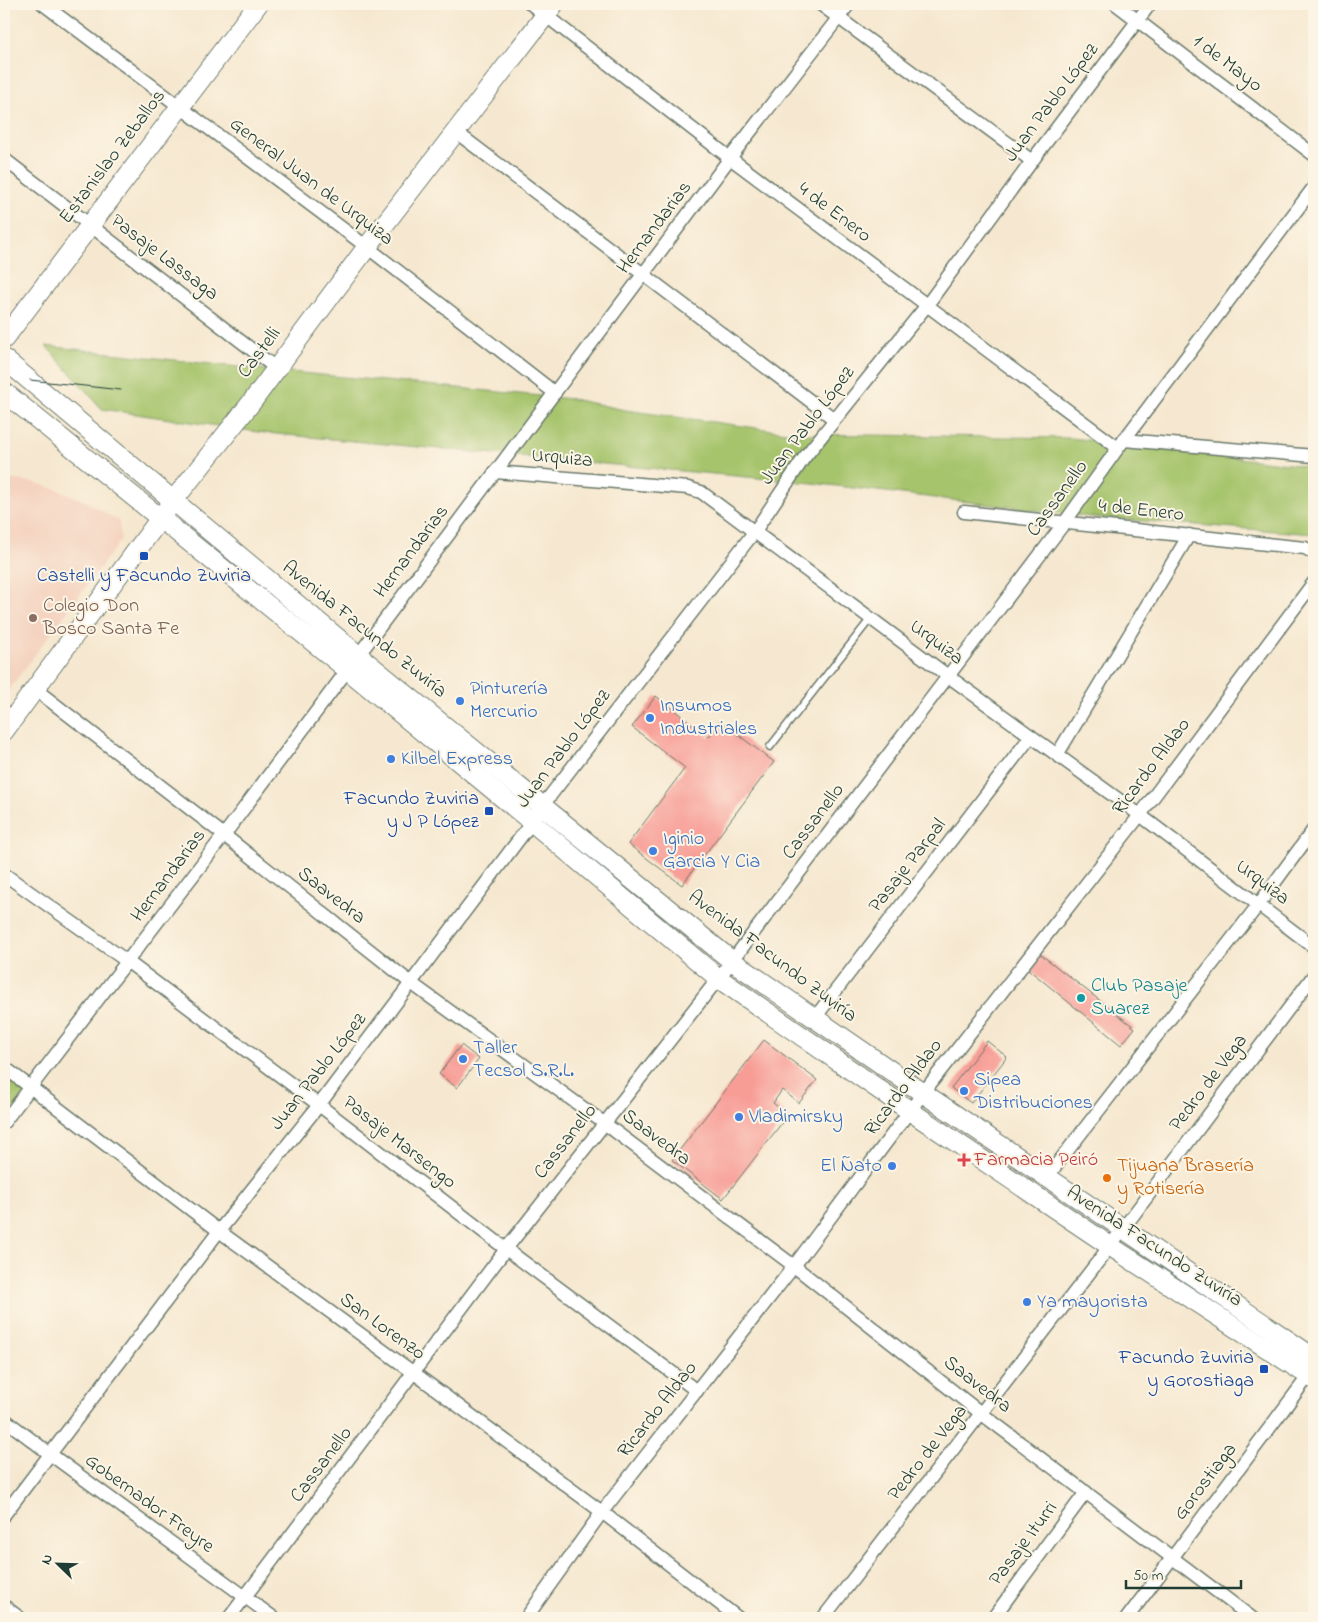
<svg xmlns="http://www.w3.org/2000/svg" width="1318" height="1622" font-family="'Indie Flower',sans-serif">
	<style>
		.built { fill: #f4d3c0 }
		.green { fill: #a6c46c; stroke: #628050 }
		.building { fill: #f79d96 }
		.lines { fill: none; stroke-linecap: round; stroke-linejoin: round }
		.service-casing { stroke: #6a796b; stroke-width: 9 }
		.minor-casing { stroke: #6a796b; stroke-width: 15 }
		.secondary-casing { stroke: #6a796b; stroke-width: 21 }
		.service { stroke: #fff; stroke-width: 6 }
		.minor { stroke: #fff; stroke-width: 12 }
		.secondary { stroke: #fff; stroke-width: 19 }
		.tram { stroke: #1f3d34; stroke-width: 1 }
		.transit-dot { fill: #1a4fb4; stroke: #fcf5e5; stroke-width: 2 }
		.education-dot { fill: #8d6e63; stroke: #fcf5e5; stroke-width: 2 }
		.shop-dot { fill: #3f7fe0; stroke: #fcf5e5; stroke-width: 2 }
		.culture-dot { fill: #0f9aa8; stroke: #fcf5e5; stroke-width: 2 }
		.health-dot { fill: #e0444e; stroke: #fcf5e5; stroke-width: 2 }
		.food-dot { fill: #e8710a; stroke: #fcf5e5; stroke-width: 2 }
		.labels { text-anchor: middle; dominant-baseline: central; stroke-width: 4; stroke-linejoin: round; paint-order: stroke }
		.street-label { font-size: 20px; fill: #1f3d34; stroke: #fcf5e5 }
		.transit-label { font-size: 20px; fill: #164399; stroke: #fcf5e5; text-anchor: end }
		.education-label { font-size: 20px; fill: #785e54; stroke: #fcf5e5; text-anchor: start }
		.shop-label { font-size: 20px; fill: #366cbe; stroke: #fcf5e5; text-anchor: start }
		.culture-label { font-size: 20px; fill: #0d838f; stroke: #fcf5e5; text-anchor: start }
		.health-label { font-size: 20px; fill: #be3a42; stroke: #fcf5e5; text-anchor: start }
		.food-label { font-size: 20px; fill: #c56008; stroke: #fcf5e5; text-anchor: start }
	</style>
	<rect width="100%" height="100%" fill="#fcf5e5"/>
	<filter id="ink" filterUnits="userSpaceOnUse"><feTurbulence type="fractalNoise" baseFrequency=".02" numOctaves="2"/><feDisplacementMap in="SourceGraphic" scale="10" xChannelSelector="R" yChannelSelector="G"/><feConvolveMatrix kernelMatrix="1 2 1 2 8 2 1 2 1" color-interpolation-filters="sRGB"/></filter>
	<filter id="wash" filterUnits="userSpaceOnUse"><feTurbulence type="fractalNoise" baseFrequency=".0096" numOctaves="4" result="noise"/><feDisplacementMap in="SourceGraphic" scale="20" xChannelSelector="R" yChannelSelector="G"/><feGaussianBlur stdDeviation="1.12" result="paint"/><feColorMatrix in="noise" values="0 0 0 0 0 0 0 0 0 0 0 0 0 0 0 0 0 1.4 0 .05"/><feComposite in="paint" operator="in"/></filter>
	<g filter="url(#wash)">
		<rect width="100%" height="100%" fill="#f6e8d0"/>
		<polygon class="built" points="4,478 36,483 59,490 87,502 119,521 121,540 4,696"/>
		<g class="green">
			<polygon points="46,346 239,367 572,399 625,410 801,434 1071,438 1314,467 1314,534 1091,517 812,483 265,433 102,409"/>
			<polygon points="4,1067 30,1087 4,1122"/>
		</g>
		<g id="blocks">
			<g class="building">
				<polygon points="656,696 709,737 720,721 774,762 682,885 628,844 685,768 632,727"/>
				<polygon points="1039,953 1135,1028 1121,1045 1028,969"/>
				<polygon points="764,1040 817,1080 799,1103 782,1090 773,1103 788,1115 723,1199 672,1160"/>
				<polygon points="987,1041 1007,1057 971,1103 951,1088"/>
				<polygon points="461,1045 479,1059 457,1088 439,1074"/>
			</g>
		</g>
	</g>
	<g filter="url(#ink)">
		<use href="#blocks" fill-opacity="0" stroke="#6a796b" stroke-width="1"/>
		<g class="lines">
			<g class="service-casing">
				<polyline id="service" points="770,747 871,618"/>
			</g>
			<g class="minor-casing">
				<g id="minor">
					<polyline points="43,4 367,247 555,393"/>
					<polyline points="531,4 730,158 1118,448"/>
					<polyline points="820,4 1032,161"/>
					<polyline points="1116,4 1314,155"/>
					<polyline points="456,132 834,419"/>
					<polyline points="4,159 277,369"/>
					<polyline points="1124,440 1314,456"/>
					<polyline points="495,472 688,488 701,492 948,676 1140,815 1314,947"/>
					<polyline points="964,512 1305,548 1314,553"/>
					<polyline points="35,689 224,835 411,983 604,1123 794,1266 982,1414 1252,1618"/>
					<polyline points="1057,755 1189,535"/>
					<polyline points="4,874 128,962 319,1105 506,1249 697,1391"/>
					<polyline points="814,1019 1031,736"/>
					<polyline points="4,1067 219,1231 414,1373 602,1512 738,1618"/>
					<polyline points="4,1122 224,835 730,158 849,4"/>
					<polyline points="1047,1177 1259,904 1314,829"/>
					<polyline points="4,1419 50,1454 274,1618"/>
					<polyline points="4,1515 219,1231 319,1105 532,822 543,805 755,531 804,458 927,305 1032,161 1150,4"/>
					<polyline points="4,1606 20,1618"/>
					<polyline points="229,1618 506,1249 732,961 1065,522 1118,448 1314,187"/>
					<polyline points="526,1618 602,1512 794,1266 923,1093 1140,815 1314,582"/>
					<polyline points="823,1618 1110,1246 1314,975"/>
					<polyline points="993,1618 1086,1492"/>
					<polyline points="1127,1618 1313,1370"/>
				</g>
			</g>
			<g class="secondary-casing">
				<g id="secondary">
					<polyline points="4,339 258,4"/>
					<polyline points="4,359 359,656 732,961 923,1093 1314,1358"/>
					<polyline points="4,392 348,670 532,822 718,978 910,1111 1110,1246 1314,1379"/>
					<polyline points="4,731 173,501 251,403 367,247 554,4"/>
				</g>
			</g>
			<use href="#service" class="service"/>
			<use href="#minor" class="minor"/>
			<use href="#secondary" class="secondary"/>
			<polyline class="tram" points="30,380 121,390"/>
		</g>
	</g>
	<g class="transit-dot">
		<rect x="139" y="551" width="10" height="10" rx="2.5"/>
		<rect x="484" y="806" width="10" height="10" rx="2.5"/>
		<rect x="1259" y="1364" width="10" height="10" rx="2.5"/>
	</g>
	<circle class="education-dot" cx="33" cy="618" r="5"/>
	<g class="shop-dot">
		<circle cx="460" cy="701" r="5"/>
		<circle cx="650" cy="718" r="5"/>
		<circle cx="391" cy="759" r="5"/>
		<circle cx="653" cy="851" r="5"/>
		<circle cx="463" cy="1059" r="5"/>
		<circle cx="964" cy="1091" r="5"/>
		<circle cx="739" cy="1117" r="5"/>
		<circle cx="892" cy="1166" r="5"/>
		<circle cx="1027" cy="1302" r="5"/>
	</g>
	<circle class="culture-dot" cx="1081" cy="998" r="5"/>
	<path class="health-dot" d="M961.5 1152.5h5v5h5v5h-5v5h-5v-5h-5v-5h5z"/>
	<circle class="food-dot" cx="1107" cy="1178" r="5"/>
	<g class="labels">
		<g class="street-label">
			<text transform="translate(1227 64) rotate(37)">1 de Mayo</text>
			<text transform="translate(1052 103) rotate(-53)">Juan Pablo López</text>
			<text transform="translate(113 157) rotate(-53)">Estanislao Zeballos</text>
			<text transform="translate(311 182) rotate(37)">General Juan de Urquiza</text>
			<text transform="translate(834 213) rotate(37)">4 de Enero</text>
			<text transform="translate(655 228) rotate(-53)">Hernandarias</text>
			<text transform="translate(164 258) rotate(37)">Pasaje Lassaga</text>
			<text transform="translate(260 353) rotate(-53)">Castelli</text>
			<text transform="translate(808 426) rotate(-53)">Juan Pablo López</text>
			<text transform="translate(562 459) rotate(5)">Urquiza</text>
			<text transform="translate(1058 499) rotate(-54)">Cassanello</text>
			<text transform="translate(1141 511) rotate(6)">4 de Enero</text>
			<text transform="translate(412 552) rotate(-53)">Hernandarias</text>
			<text transform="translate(364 630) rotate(39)">Avenida Facundo Zuviría</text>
			<text transform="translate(936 643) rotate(37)">Urquiza</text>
			<text transform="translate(564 749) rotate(-53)">Juan Pablo López</text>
			<text transform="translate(1152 767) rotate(-53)">Ricardo Aldao</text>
			<text transform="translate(814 822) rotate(-53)">Cassanello</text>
			<text transform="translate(908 866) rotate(-52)">Pasaje Parpal</text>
			<text transform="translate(169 876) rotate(-53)">Hernandarias</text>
			<text transform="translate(1262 883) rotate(37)">Urquiza</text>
			<text transform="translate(331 896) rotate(38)">Saavedra</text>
			<text transform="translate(772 957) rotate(37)">Avenida Facundo Zuviría</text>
			<text transform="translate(319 1072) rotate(-52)">Juan Pablo López</text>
			<text transform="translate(1209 1083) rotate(-53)">Pedro de Vega</text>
			<text transform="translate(904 1088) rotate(-53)">Ricardo Aldao</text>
			<text transform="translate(656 1138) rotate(37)">Saavedra</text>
			<text transform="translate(566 1142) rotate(-52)">Cassanello</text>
			<text transform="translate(399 1143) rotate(38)">Pasaje Marsengo</text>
			<text transform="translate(1154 1247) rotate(33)">Avenida Facundo Zuviría</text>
			<text transform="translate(382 1327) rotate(36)">San Lorenzo</text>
			<text transform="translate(977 1385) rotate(38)">Saavedra</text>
			<text transform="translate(658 1410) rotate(-52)">Ricardo Aldao</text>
			<text transform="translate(928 1453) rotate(-52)">Pedro de Vega</text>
			<text transform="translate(322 1465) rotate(-53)">Cassanello</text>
			<text transform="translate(1206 1482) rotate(-53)">Gorostiaga</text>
			<text transform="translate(149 1504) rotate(36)">Gobernador Freyre</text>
			<text transform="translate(1024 1544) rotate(-53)">Pasaje Iturri</text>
		</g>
		<g class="transit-label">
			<text x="144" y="576" text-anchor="middle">Castelli y Facundo Zuviria</text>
			<text x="479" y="799">Facundo Zuviria<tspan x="479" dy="23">y J P López</tspan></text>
			<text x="1254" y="1358">Facundo Zuviria<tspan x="1254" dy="23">y Gorostiaga</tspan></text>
		</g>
		<g class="education-label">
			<text x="43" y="606">Colegio Don<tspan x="43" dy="23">Bosco Santa Fe</tspan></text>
		</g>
		<g class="shop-label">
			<text x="470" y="689">Pinturería<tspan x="470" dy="23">Mercurio</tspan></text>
			<text x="660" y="706">Insumos<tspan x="660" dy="23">Industriales</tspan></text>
			<text x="401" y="759">Kilbel Express</text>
			<text x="663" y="839">Iginio<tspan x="663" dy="23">Garcia Y Cia</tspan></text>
			<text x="473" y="1048">Taller<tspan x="473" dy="23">Tecsol S.R.L.</tspan></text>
			<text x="974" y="1080">Sipea<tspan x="974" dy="23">Distribuciones</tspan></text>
			<text x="749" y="1117">Vladimirsky</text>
			<text x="882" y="1166" text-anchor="end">El Ñato</text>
			<text x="1037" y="1302">Ya mayorista</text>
		</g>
		<g class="culture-label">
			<text x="1091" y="986">Club Pasaje<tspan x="1091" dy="23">Suarez</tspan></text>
		</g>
		<g class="health-label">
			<text x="974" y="1160">Farmacia Peiró</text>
		</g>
		<g class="food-label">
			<text x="1117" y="1166">Tijuana Brasería<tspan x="1117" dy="23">y Rotisería</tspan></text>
		</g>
	</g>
	<rect width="1318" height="1622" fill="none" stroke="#fcf5e5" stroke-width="20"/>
	<g transform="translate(58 1564) rotate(293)" stroke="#fcf5e5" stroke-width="4" paint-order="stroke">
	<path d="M0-4L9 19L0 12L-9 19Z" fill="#1f3d34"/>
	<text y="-8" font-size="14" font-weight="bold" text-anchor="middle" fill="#1f3d34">N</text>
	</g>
	<path d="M1126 1580v8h115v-8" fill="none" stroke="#1f3d34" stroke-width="2.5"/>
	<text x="1133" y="1580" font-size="15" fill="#1f3d34" stroke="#fcf5e5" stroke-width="4" paint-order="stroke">50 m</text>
</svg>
